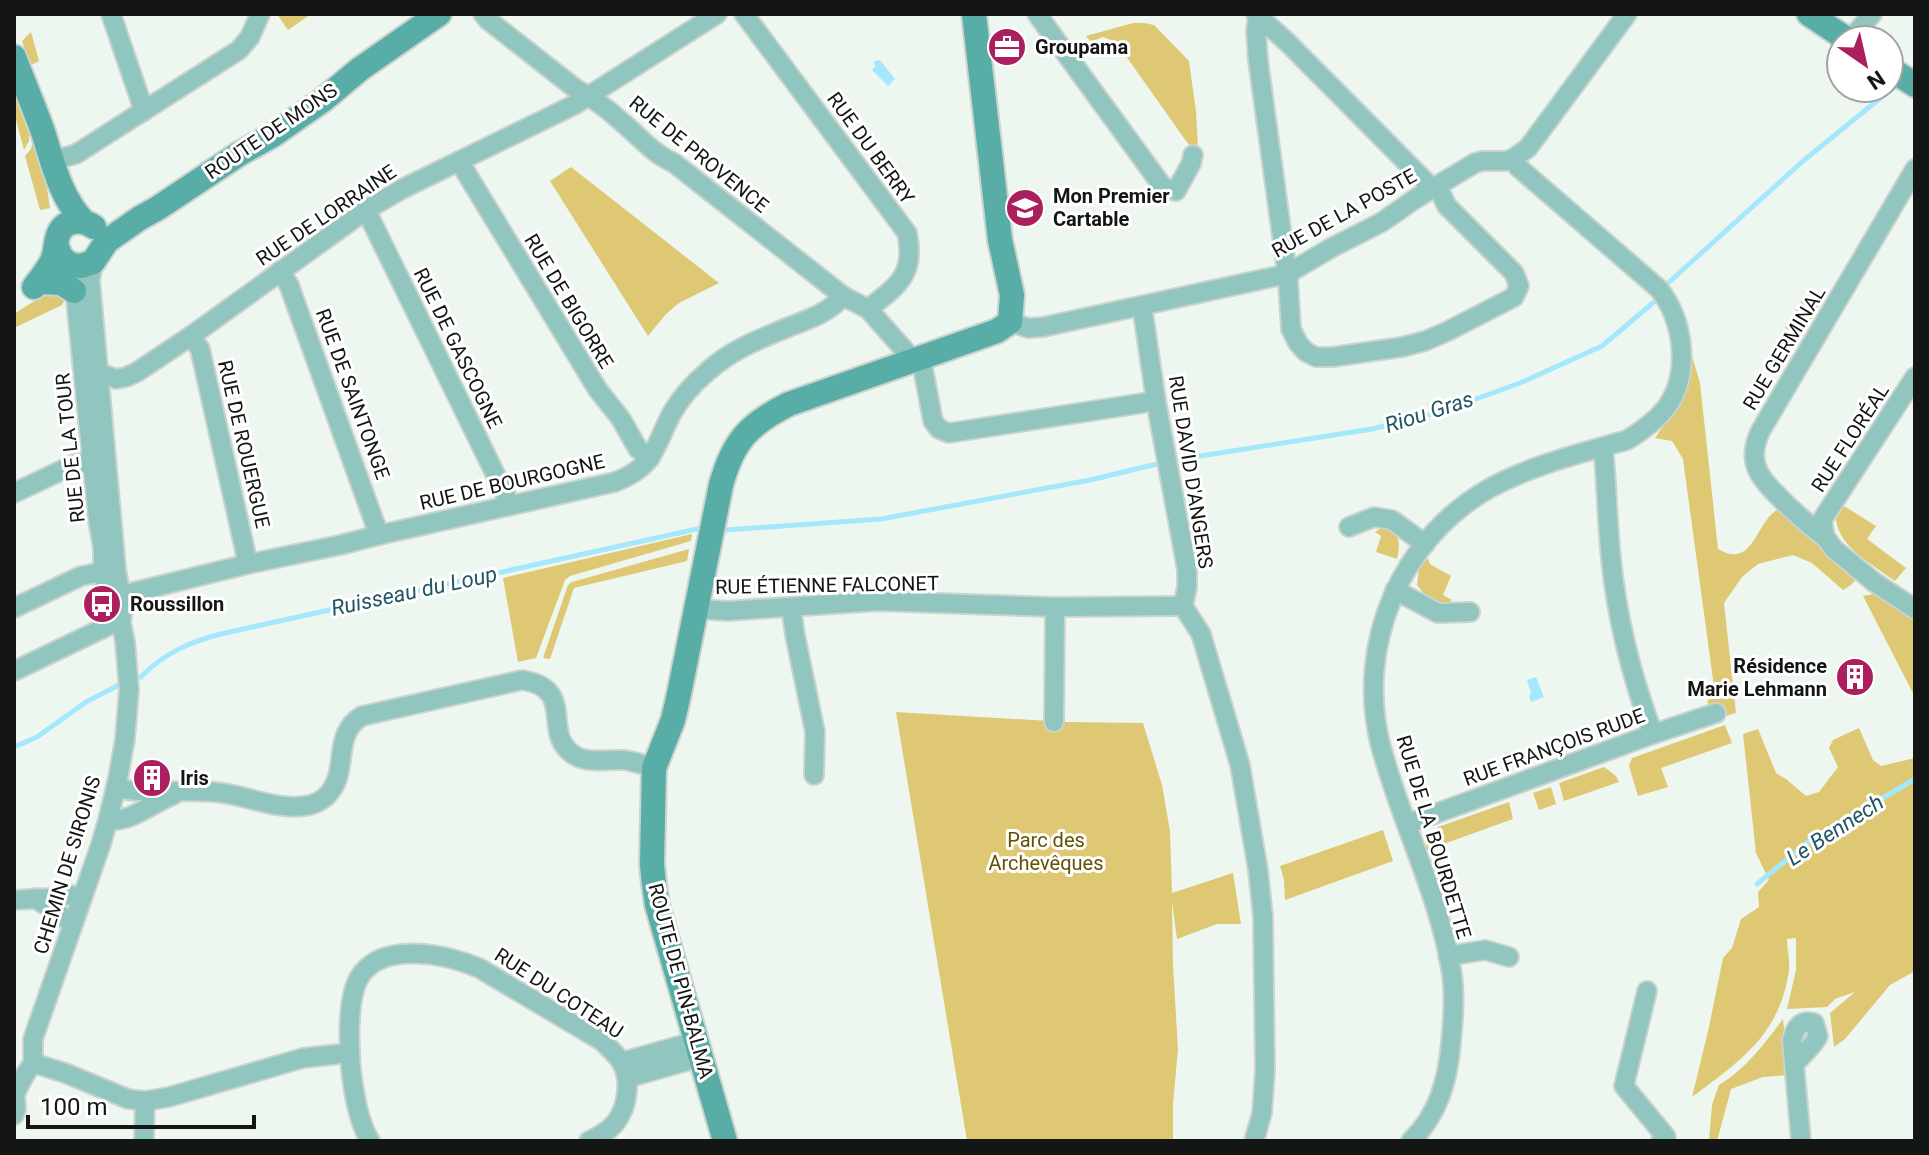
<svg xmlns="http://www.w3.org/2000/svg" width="1929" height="1155" font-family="Roboto,sans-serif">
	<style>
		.green { fill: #dfc873 }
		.water { fill: #a5e7fd }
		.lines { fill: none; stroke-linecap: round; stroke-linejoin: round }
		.stream { stroke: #a5e7fd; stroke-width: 5 }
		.street-casing { stroke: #cad3cd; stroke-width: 22 }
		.secondary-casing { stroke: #cad3cd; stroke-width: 28 }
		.street { stroke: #91c5c0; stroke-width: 18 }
		.secondary { stroke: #59ada7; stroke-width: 24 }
		.labels { text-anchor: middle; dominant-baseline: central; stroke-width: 6; stroke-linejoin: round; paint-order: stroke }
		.poi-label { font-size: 20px; font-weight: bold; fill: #131614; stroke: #fff; text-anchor: start }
		.street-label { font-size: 20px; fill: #131614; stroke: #fff }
		.park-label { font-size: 20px; fill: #625100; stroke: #fff }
		.water-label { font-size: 22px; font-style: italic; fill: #225565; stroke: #fff }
	</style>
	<rect width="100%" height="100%" fill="#edf7f0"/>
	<g class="green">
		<polygon points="277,14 311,14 288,30"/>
		<polygon points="1133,23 1144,23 1154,25 1189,61 1196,111 1198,147 1191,148 1116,42 1103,37 1091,42 1086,36"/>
		<polygon points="31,32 39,61 31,65 22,41"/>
		<polygon points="14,93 29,134 29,141 24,150 14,112"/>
		<polygon points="34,135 43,162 50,208 40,210 25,156 31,149"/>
		<polygon points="571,167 719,283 679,303 666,314 648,336 550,181"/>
		<polygon points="50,291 65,299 62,305 14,328 14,314"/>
		<polygon points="1804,297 1819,305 1801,337 1785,328"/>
		<path d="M1691,353L1700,383L1718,549C1749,567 1754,534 1769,517C1772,513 1776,511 1779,508L1806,534L1857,578L1851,585L1843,590L1812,563L1793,555L1758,564L1742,577L1724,603L1736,713L1719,718L1717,706L1707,703L1714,687L1683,459L1672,441L1655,438L1676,408L1688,381Z"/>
		<path d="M1844,506L1876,526L1867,539L1906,568L1895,581C1875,566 1838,547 1836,519Z"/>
		<path d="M1383,527C1400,531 1401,543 1397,559L1376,552L1381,536L1375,532Z"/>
		<polygon points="692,534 691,541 570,576 565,580 536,658 518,662 503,578"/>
		<polygon points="689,549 687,561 574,588 550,659 543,658 568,585 572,582"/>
		<polygon points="1428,558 1430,564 1451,576 1443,595 1452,600 1445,606 1429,600 1417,585 1419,568"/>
		<polygon points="1874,594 1915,620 1915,697 1863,596"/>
		<polygon points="896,712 1067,722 1143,723 1162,785 1170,831 1172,893 1233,873 1241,924 1217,924 1177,939 1172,902 1173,965 1178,1049 1173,1104 1173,1141 967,1141"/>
		<polygon points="1725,725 1732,743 1661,768 1668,787 1638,796 1629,766 1632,758"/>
		<path d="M1859,728L1873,760L1881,766L1915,758V971L1890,985L1845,1039L1834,1047L1830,1013L1855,992L1835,999L1827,1007L1787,1009L1796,970V938L1787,939C1787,949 1790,960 1789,970C1780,1035 1740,1061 1692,1097L1709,1027L1723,958L1732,948L1741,919L1759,907L1758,892L1769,880L1756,853L1743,734L1758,729L1776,773L1786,779L1806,796L1819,792L1838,767L1829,748L1833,740Z"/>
		<polygon points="1604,767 1616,776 1619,782 1564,801 1559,783"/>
		<polygon points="1551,787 1556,804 1539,810 1533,793"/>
		<polygon points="1509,802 1513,819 1427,850 1426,843 1438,827"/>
		<polygon points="1383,830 1393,861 1285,900 1284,880 1280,866"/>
		<path d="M1783,1019L1789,1075L1763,1077L1731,1089L1717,1141H1709L1712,1105L1719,1085C1747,1068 1764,1044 1783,1019Z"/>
	</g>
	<g class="water">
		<polygon points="880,60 895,79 888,86 872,70 875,67 874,61"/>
		<polygon points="1536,677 1544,697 1531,702 1529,697 1531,693 1527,680"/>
	</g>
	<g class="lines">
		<g class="stream">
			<polyline points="1667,284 1803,161 1899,83"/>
			<polyline points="1181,459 1372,429 1440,412 1520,383 1602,346 1654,302"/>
			<polyline points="725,530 881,519 1090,480 1157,464"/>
			<path d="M141,677C165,652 192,641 225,633L697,529"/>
			<polyline points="14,747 37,737 86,702 119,685"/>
			<polyline points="1757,884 1808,842 1915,779"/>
		</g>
		<g class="street-casing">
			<g id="street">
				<polyline points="111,14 144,111"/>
				<path d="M483,14L488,20L576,89C593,98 609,110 623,123C640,137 653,154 674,163L843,296L868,309L907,353L911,362"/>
				<path d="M744,14L907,233C916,275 897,286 868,309"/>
				<polyline points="1037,14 1163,187 1176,191 1191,164 1193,155"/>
				<polyline points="1256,14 1288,43 1428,184 1440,192 1447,206 1514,273 1519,286 1514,297 1448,331 1425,341 1402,347 1332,357 1316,357 1306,352 1298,343 1291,329 1288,280 1258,60 1256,31 1258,17"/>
				<polyline points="1850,40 1872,14"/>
				<polyline points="51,161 76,154 239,50 250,37 260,14"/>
				<polyline points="459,161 598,390 621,419 638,449 650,458"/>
				<polyline points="366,210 506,496 508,506"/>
				<polyline points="280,271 289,285 379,535"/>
				<polyline points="74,280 98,520 103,548 103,570 108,604 121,622"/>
				<polyline points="1142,306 1156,401 1187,570 1187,587 1183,606 1201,634 1240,765 1258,870 1263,917 1265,1071 1262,1113 1254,1141"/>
				<polyline points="1010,322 1028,328 1043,327 1287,274 1331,248 1382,222 1415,199 1475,163 1483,161 1506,161 1514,158 1528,148 1627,14"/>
				<polyline points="191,336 200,349 248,564"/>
				<polyline points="921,358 933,421 939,429 949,433 1156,401"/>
				<polyline points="97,372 116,379 126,377 137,372 191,336 366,210 402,189 576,104 717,14"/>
				<polyline points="1915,377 1822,520 1825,537 1834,549 1874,582 1915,609"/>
				<path d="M1603,447C1607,484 1607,521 1611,559C1617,618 1632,678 1653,734"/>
				<polyline points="14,493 75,464 93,461"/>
				<polyline points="1349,527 1374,517 1392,520 1425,544"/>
				<path d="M1825,537C1810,527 1798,515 1785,503C1762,480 1744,464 1761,430L1915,169"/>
				<polyline points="1395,590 1438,613 1470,612"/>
				<path d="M122,595L248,564L340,545L379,535L615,482C656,466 654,447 672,413C681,397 694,383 708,371C730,351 757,340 784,329C806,320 828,314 843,296"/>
				<polyline points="791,607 795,635 815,732 814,775"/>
				<polyline points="14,608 81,576 113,570"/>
				<polyline points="696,609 728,611 878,601 1055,607 1183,606"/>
				<polyline points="14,671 112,624 121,622"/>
				<polyline points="1054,722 1055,607"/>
				<path d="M116,788C148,795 181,789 214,792C244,794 273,810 304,806C314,805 324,800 330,792C349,768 332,734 362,716L522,680C578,689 540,733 574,755C588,764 607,759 623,760C634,761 644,765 654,768"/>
				<path d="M108,820C131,823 153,802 173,795"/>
				<polyline points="1407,824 1653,734 1716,713"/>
				<polyline points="35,898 66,919 74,922"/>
				<polyline points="14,900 52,898 70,895 82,898"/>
				<polyline points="1448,956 1485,950 1509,957"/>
				<polyline points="1647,991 1624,1086 1666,1137 1661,1141"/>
				<polyline points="622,1062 696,1041"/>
				<polyline points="33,1063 65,1073 128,1099 145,1101 169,1097 303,1058 349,1053"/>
				<path d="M1795,1064C1802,1054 1813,1047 1818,1036L1814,1023C1801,1019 1795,1028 1792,1040L1801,1141"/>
				<polyline points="627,1078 701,1057"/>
				<polyline points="14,1096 24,1076 33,1063 33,1039 100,847 108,820 118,778 125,739 129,689 125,642 121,622 123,608 116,569 90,280 93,262"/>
				<polyline points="14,1115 16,1109 15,1094"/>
				<polyline points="144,1141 145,1101"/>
				<path d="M370,1141C358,1121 354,1093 351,1070C349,1046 347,999 359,978C381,940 447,954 479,968L602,1041C608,1047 615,1053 620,1060C632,1077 628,1106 616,1122C609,1131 599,1136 589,1141"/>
				<path d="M1411,1141C1439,1114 1448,1079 1451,1042C1453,1020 1455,997 1452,975C1440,895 1400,821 1380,743C1356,644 1401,538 1490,488C1532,465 1581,453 1627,440C1642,431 1655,422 1666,408C1691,374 1684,321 1659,289L1518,167L1514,158"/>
			</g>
		</g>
		<g class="secondary-casing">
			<g id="secondary">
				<polyline points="1809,14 1848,40"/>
				<path d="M14,57C23,81 33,105 42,129C53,162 59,195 83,221"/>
				<polyline points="1889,68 1915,85"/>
				<polyline points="57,247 60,255 65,261 72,265 81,266 93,262 107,241 140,218 158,208 239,154 273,135 323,100 360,69 439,14"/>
				<polyline points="41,282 61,283 74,291"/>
				<path d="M34,287C41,278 48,270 53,259C56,251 55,241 59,233C66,219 83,219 94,227"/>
				<path d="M725,1141L657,905L654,884L652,864L654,768L673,720L679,694L721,485C733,441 749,424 789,404L997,331L1010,322L1012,295L1000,240L974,14"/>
			</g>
		</g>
		<use href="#street" class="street"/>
		<use href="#secondary" class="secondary"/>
	</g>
	<defs>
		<g id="office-disc" transform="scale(2)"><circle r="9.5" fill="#ac1f5e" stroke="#fff"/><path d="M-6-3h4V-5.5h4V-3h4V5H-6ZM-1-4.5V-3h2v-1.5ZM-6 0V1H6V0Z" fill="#fff"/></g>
		<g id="school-disc" transform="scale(2)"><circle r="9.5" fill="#ac1f5e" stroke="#fff"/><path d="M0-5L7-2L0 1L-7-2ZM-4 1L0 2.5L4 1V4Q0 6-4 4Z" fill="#fff"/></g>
		<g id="bus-disc" transform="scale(2)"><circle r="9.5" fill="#ac1f5e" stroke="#fff"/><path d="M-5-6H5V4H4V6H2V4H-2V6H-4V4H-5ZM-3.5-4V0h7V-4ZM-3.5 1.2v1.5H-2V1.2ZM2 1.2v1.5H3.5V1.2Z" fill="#fff"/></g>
		<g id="building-disc" transform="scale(2)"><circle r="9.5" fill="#ac1f5e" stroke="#fff"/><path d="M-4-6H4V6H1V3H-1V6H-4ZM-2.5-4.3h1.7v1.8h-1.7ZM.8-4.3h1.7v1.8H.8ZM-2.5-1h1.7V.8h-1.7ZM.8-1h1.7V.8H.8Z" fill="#fff"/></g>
	</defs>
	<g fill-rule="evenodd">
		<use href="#office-disc" x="1007" y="47"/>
		<use href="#school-disc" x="1025" y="208"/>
		<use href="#bus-disc" x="102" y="604"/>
		<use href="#building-disc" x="1855" y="677"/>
		<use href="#building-disc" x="152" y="778"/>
	</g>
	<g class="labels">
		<g class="poi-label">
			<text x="1035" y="47">Groupama</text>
			<text x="1053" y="196">Mon Premier<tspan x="1053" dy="23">Cartable</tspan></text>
			<text x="130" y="604">Roussillon</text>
			<text x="1827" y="666" text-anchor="end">Résidence<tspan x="1827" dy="23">Marie Lehmann</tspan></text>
			<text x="180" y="778">Iris</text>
		</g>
		<g class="street-label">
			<text transform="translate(271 131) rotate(-34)">ROUTE DE MONS</text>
			<text transform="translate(871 148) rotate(54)">RUE DU BERRY</text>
			<text transform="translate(699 154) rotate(39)">RUE DE PROVENCE</text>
			<text transform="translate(1344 213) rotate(-29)">RUE DE LA POSTE</text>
			<text transform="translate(326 215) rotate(-34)">RUE DE LORRAINE</text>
			<text transform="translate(569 301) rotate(59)">RUE DE BIGORRE</text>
			<text transform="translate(458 348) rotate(64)">RUE DE GASCOGNE</text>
			<text transform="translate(1784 348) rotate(-59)">RUE GERMINAL</text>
			<text transform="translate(353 394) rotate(70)">RUE DE SAINTONGE</text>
			<text transform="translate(1850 438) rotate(-57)">RUE FLORÉAL</text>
			<text transform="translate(244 444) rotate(77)">RUE DE ROUERGUE</text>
			<text transform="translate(70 448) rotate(-96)">RUE DE LA TOUR</text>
			<text transform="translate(1191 472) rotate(81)">RUE DAVID D'ANGERS</text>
			<text transform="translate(512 482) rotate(-13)">RUE DE BOURGOGNE</text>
			<text transform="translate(827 585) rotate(-1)">RUE ÉTIENNE FALCONET</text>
			<text transform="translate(1554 747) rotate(-20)">RUE FRANÇOIS RUDE</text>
			<text transform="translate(1434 837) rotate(73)">RUE DE LA BOURDETTE</text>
			<text transform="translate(67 865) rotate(-73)">CHEMIN DE SIRONIS</text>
			<text transform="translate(681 981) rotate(75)">ROUTE DE PIN-BALMA</text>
			<text transform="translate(559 993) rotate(33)">RUE DU COTEAU</text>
		</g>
		<g class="park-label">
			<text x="1046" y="840">Parc des<tspan x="1046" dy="23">Archevêques</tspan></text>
		</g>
		<g class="water-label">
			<text transform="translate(1429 412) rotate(-18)">Riou Gras</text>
			<text transform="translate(414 591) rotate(-12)">Ruisseau du Loup</text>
			<text transform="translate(1835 830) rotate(-33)">Le Bennech</text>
		</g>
	</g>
	<rect width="1929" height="1155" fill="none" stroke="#131614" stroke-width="32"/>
	<g transform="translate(1865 64) rotate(146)"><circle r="38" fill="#ffffff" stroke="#a1a2a1" stroke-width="2"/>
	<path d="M0-6L14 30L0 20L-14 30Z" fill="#ac1f5e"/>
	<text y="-12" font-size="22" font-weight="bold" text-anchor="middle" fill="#131614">N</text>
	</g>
	<path d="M28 1115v12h226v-12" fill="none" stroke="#131614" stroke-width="4"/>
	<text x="40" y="1115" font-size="24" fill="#131614" stroke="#ffffff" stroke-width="6" paint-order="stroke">100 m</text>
</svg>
